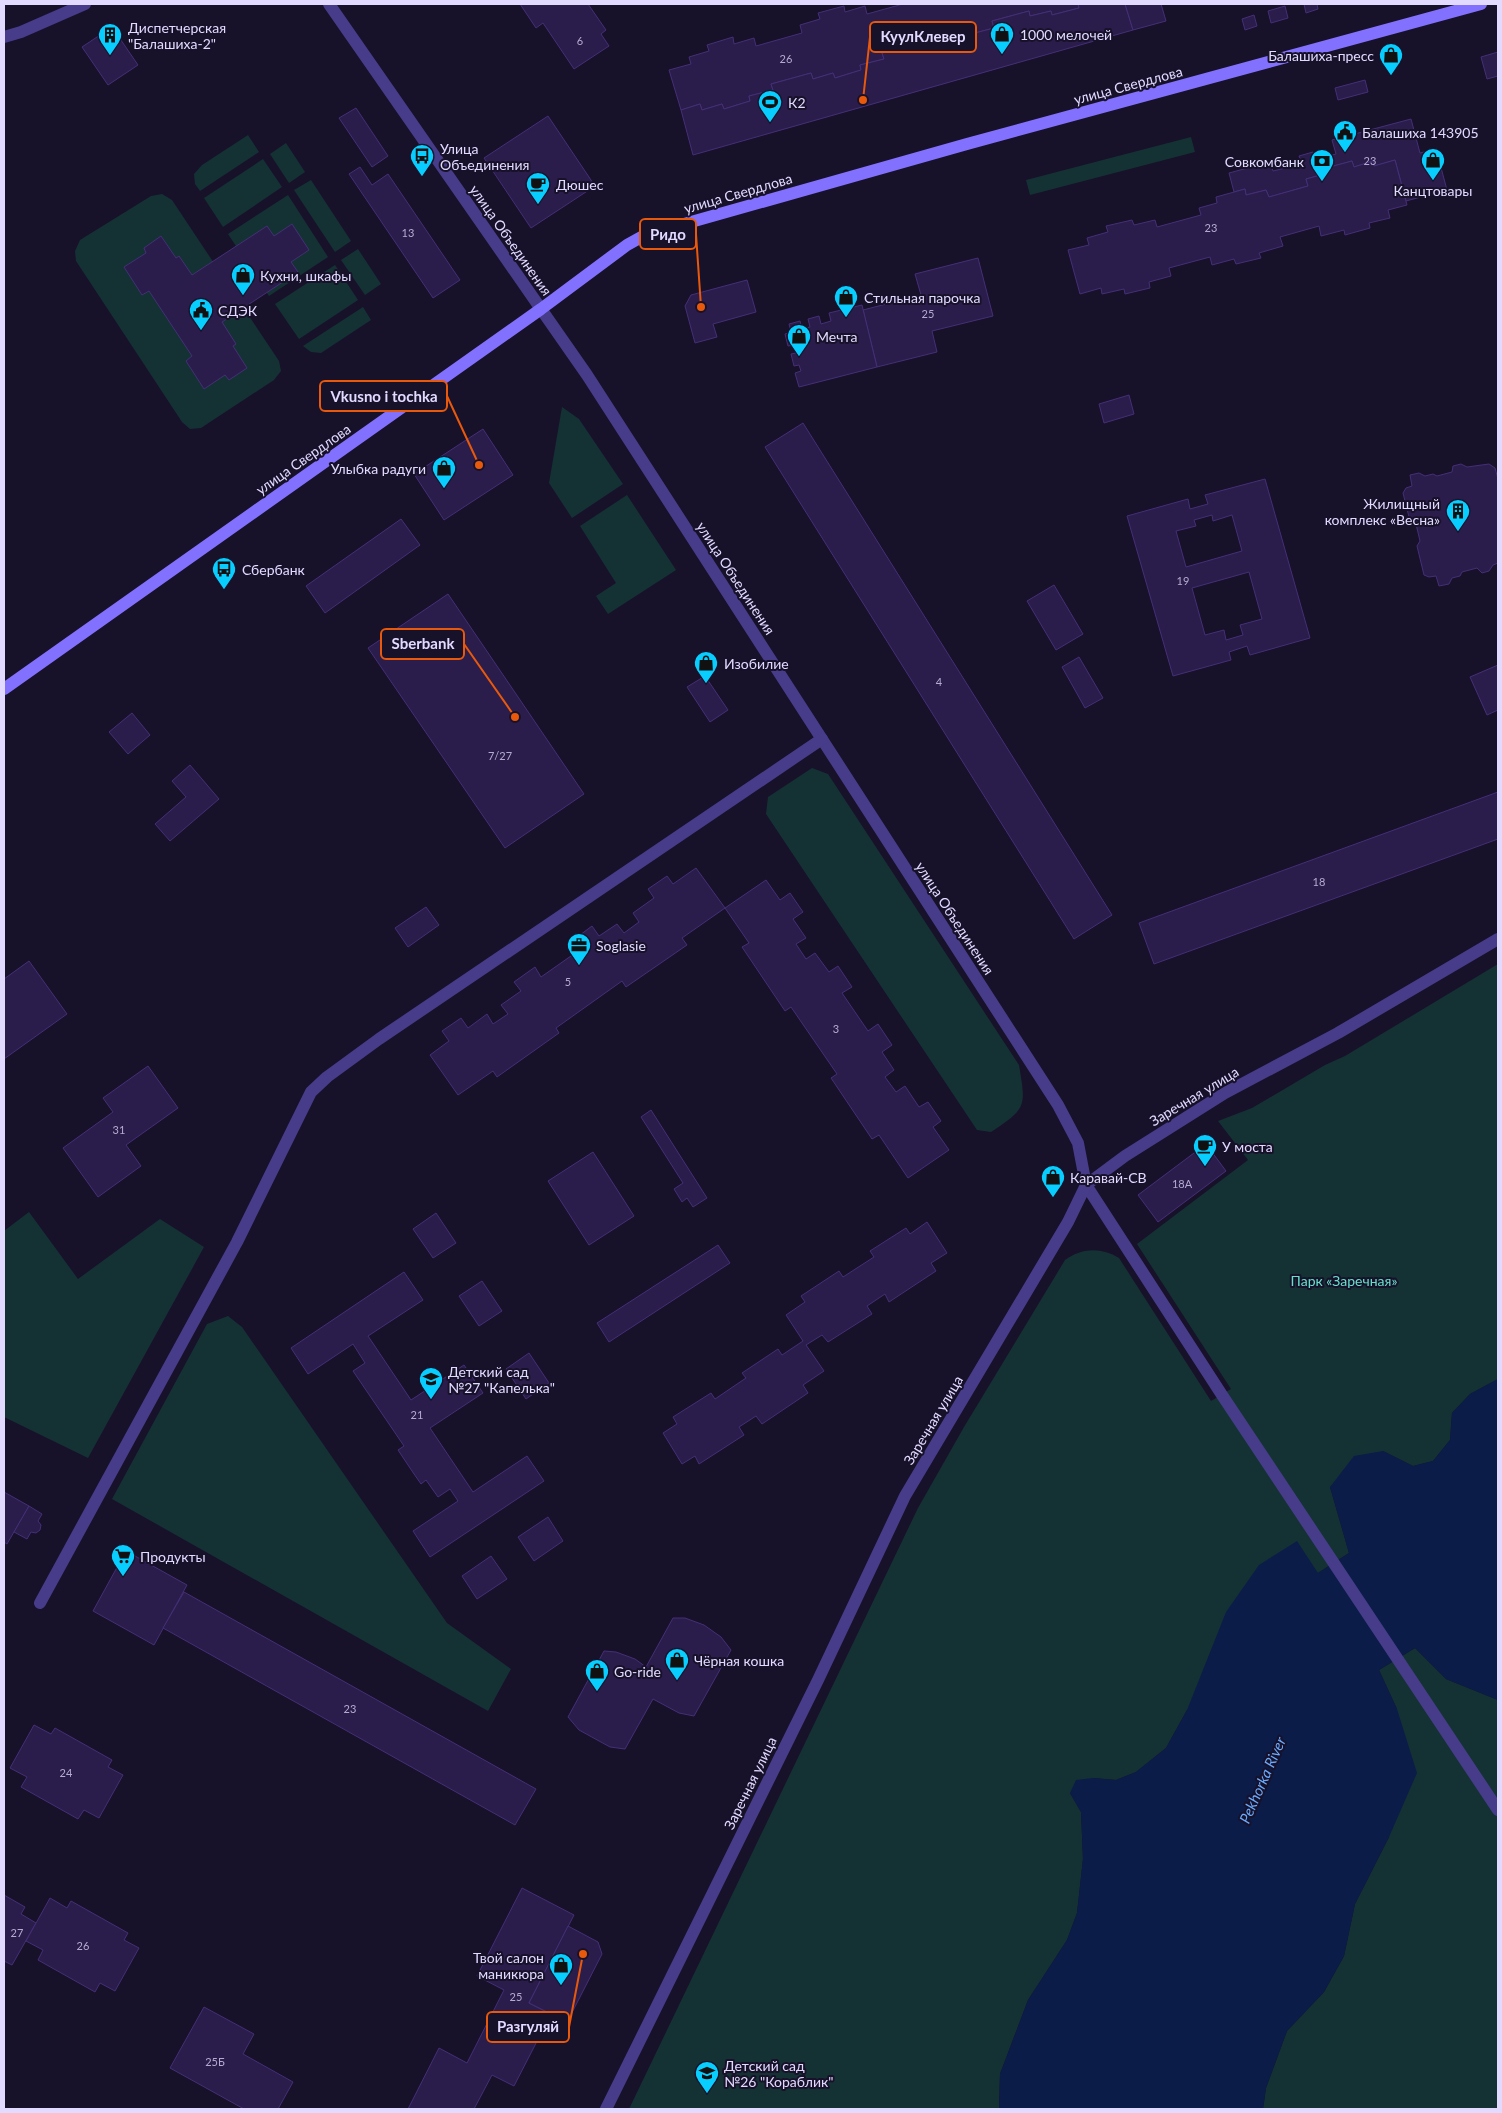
<svg xmlns="http://www.w3.org/2000/svg" width="1502" height="2113" font-family="Lato,sans-serif">
	<style>
		.green { fill: #143234 }
		.water { fill: #0b1c49 }
		.building { fill: #2b1d4b; stroke: #442f77; fill-rule: evenodd }
		.lines { fill: none; stroke-linecap: round; stroke-linejoin: round }
		.pedestrian { stroke: #463c89; stroke-width: 12 }
		.minor { stroke: #463c89; stroke-width: 12 }
		.tertiary { stroke: #463c89; stroke-width: 12 }
		.secondary { stroke: #8271ff; stroke-width: 12 }
		.labels { text-anchor: middle; dominant-baseline: central; stroke-width: 4; stroke-linejoin: round; paint-order: stroke }
		.number-label { font-size: 11px; fill: #b4abd2 }
		.poi-label { font-size: 14px; fill: #e2daff; stroke: #18112a; text-anchor: start }
		.street-label { font-size: 14px; fill: #e2daff; stroke: #18112a }
		.park-label { font-size: 14px; fill: #64e1cd; stroke: #18112a }
		.water-label { font-size: 15px; font-style: italic; fill: #68abff; stroke: #18112a }
		.leader { fill: none; stroke: #e8590c; stroke-width: 2 }
		.callout-dot { fill: #e8590c; stroke: #18112a; stroke-width: 2 }
		.callout { fill: #18112a; stroke: #e8590c; stroke-width: 2 }
		.callout-label { font-size: 15px; text-anchor: middle; font-weight: bold; fill: #e2daff }
	</style>
	<rect width="100%" height="100%" fill="#18112a"/>
	<g class="green">
		<polygon points="248,135 259,152 200,191 195,184 194,174 202,165"/>
		<polygon points="1191,137 1195,152 1030,195 1026,180"/>
		<polygon points="286,143 305,172 289,183 270,154"/>
		<polygon points="263,159 282,187 223,227 204,198"/>
		<polygon points="311,180 351,241 335,252 294,190"/>
		<polygon points="162,194 172,200 279,361 281,371 274,380 201,428 190,429 182,422 76,261 75,251 80,240 151,196"/>
		<polygon points="288,195 328,257 269,296 228,234"/>
		<polygon points="358,249 381,284 365,295 341,260"/>
		<polygon points="335,265 358,300 299,339 275,304"/>
		<polygon points="363,307 371,320 321,353 311,352 303,346"/>
		<polygon points="562,407 579,419 623,484 572,518 549,483"/>
		<polygon points="627,495 676,570 608,614 596,596 616,583 580,526"/>
		<path d="M812,768L828,774L1019,1065C1026,1107 1027,1108 991,1132L977,1130L766,814L768,797Z"/>
		<path d="M1498,964V1379L1470,1394L1452,1413L1450,1440L1433,1461L1413,1466L1383,1451L1330,1487L1349,1553L1318,1573L1187,1710L1166,1748L1136,1772L1116,1780L1093,1778L1070,1793L1081,1812L1083,1859L1077,1913L1067,1940L1028,2000L1000,2074L999,2109H629L918,1508L964,1427L1065,1260C1082,1248 1101,1247 1119,1258L1211,1401L1231,1389L1137,1244L1248,1160L1218,1121L1252,1108L1325,1065L1345,1056Z"/>
		<polygon points="29,1212 78,1279 160,1219 204,1247 88,1458 4,1417 4,1231"/>
		<polygon points="228,1316 242,1327 447,1623 511,1669 488,1711 112,1499 207,1324"/>
		<polygon points="1415,1648 1446,1679 1498,1700 1498,2109 1263,2109 1266,2088 1287,2031 1324,1992 1344,1956 1355,1904 1389,1837 1397,1709 1379,1670"/>
	</g>
	<polygon class="water" points="1498,1379 1498,1700 1446,1679 1415,1648 1379,1670 1397,1709 1417,1773 1389,1837 1355,1904 1344,1956 1324,1992 1287,2031 1266,2088 1263,2109 999,2109 1000,2074 1028,2000 1067,1940 1077,1913 1083,1859 1081,1812 1070,1793 1076,1780 1093,1778 1116,1780 1136,1772 1166,1748 1187,1710 1226,1612 1259,1565 1297,1541 1318,1573 1349,1553 1330,1487 1354,1456 1383,1451 1413,1466 1433,1461 1450,1440 1452,1413 1470,1394"/>
	<g class="building">
		<polygon points="520,4 588,4 606,30 601,34 609,46 574,69 543,23 536,28"/>
		<polygon points="903,4 1078,4 1079,8 1052,15 1051,11 1030,16 1029,11 992,21 994,28 971,34 972,39 945,47 943,42 923,48 921,41 882,53 884,59 860,65 861,70 835,78 833,73 813,79 811,73 771,84 773,90 749,96 750,101 724,109 722,104 702,110 700,104 681,110 669,70 691,64 689,57 709,51 707,45 733,37 734,44 754,38 756,46 802,33 800,25 820,19 818,13 844,6 845,12 865,6 867,14"/>
		<polygon points="1078,4 1125,4 1133,30 693,155 681,110 700,104 702,110 722,104 724,109 750,101 749,96 773,90 771,84 811,73 813,79 833,73 835,78 861,70 860,65 884,59 882,53 921,41 923,48 943,42 945,47 972,39 971,34 994,28 992,21 1029,11 1030,16 1051,11 1052,15 1079,8"/>
		<polygon points="1125,4 1161,4 1166,21 1133,30"/>
		<polygon points="1304,4 1317,4 1318,9 1306,13"/>
		<polygon points="1285,6 1288,18 1271,23 1268,11"/>
		<polygon points="1254,15 1257,26 1245,30 1242,19"/>
		<polygon points="112,27 138,65 108,85 82,47"/>
		<polygon points="1498,52 1498,76 1487,79 1481,57"/>
		<polygon points="1365,80 1368,92 1338,100 1335,88"/>
		<polygon points="356,108 388,156 372,167 339,118"/>
		<polygon points="548,116 595,186 531,228 484,158"/>
		<polygon points="1411,119 1420,153 1436,149 1447,190 1406,201 1395,160 1374,166 1373,161 1354,167 1352,161 1326,168 1328,173 1306,179 1308,186 1269,197 1266,190 1246,195 1245,189 1234,192 1229,173 1270,162 1273,171 1302,164 1299,156 1313,152 1315,160 1336,154 1332,140"/>
		<polygon points="1395,160 1407,205 1388,210 1390,218 1369,223 1370,228 1345,235 1344,230 1321,236 1319,226 1280,237 1283,246 1259,253 1261,258 1236,264 1234,259 1212,265 1210,257 1169,268 1171,276 1149,282 1150,288 1125,294 1124,289 1102,294 1101,288 1080,294 1068,250 1089,245 1087,238 1108,232 1106,226 1132,220 1134,225 1155,220 1157,227 1201,215 1199,208 1217,203 1216,197 1245,189 1246,195 1266,190 1269,197 1308,186 1306,179 1328,173 1326,168 1352,161 1354,167 1373,161 1374,166"/>
		<polygon points="360,167 372,185 388,174 460,280 433,298 349,174"/>
		<polygon points="292,224 309,250 291,262 298,272 222,322 236,344 233,346 247,368 229,380 225,375 204,389 186,361 192,356 149,291 142,295 124,267 146,253 144,248 161,236 176,258 179,256 192,275 267,226 274,236"/>
		<polygon points="978,258 993,316 932,331 937,352 877,367 863,310 921,295 915,274"/>
		<polygon points="747,280 756,312 713,324 717,337 695,343 685,306 691,295"/>
		<polygon points="862,305 877,367 799,387 795,373 801,371 799,365 794,366 791,354 796,353 794,345 788,346 785,334 791,332 789,324 800,321 802,329 810,327 808,319 819,316 821,324 831,321 829,313"/>
		<polygon points="1129,395 1134,414 1104,423 1099,404"/>
		<polygon points="803,423 1112,915 1074,939 765,447"/>
		<polygon points="483,429 513,475 444,520 414,474"/>
		<polygon points="1461,464 1467,467 1489,464 1495,468 1498,479 1498,563 1493,565 1489,571 1482,573 1477,568 1462,572 1460,576 1452,578 1449,584 1439,586 1436,576 1429,577 1424,575 1417,546 1420,541 1416,524 1410,521 1403,493 1406,488 1412,486 1410,475 1419,473 1425,476 1433,474 1437,476 1452,472 1453,466"/>
		<path d="M1265,479L1310,638L1250,655L1247,646L1229,652L1231,660L1173,676L1127,516L1188,499L1190,509L1208,504L1205,495ZM1212,515L1213,521L1232,515L1242,551L1186,567L1176,531L1196,526L1194,520ZM1249,572L1262,619L1240,625L1243,635L1226,640L1224,630L1205,635L1192,588Z"/>
		<polygon points="401,519 420,545 325,613 306,586"/>
		<polygon points="1054,585 1083,634 1056,650 1027,601"/>
		<polygon points="448,594 584,794 505,848 368,648"/>
		<polygon points="1079,657 1103,698 1085,708 1062,667"/>
		<polygon points="1498,665 1498,710 1487,715 1470,677"/>
		<polygon points="705,676 728,710 710,722 687,687"/>
		<polygon points="132,713 150,735 128,754 109,732"/>
		<polygon points="190,765 219,799 170,841 155,824 186,797 172,781"/>
		<polygon points="1498,792 1498,839 1154,964 1139,923"/>
		<polygon points="696,868 725,908 682,938 687,945 626,987 622,981 556,1028 559,1033 497,1077 493,1071 458,1095 430,1055 449,1041 442,1031 461,1018 468,1028 487,1014 493,1024 508,1014 501,1005 521,991 514,982 535,967 541,977 578,951 572,941 592,926 599,936 617,924 624,933 639,922 633,913 654,898 648,889 667,876 673,884"/>
		<polygon points="766,880 780,900 790,893 803,912 793,919 806,938 796,944 806,959 815,953 829,972 838,966 852,987 842,993 868,1031 878,1024 892,1045 882,1052 894,1070 885,1077 896,1092 905,1086 919,1107 928,1102 941,1121 933,1127 949,1150 908,1178 879,1135 872,1139 831,1078 837,1074 791,1007 785,1011 742,947 749,943 725,908"/>
		<polygon points="426,907 439,925 408,947 395,928"/>
		<polygon points="29,961 67,1014 4,1059 4,979"/>
		<polygon points="148,1066 178,1108 126,1145 141,1166 98,1197 63,1148 113,1112 103,1098"/>
		<polygon points="651,1110 707,1198 693,1207 687,1198 682,1202 674,1189 683,1183 641,1117"/>
		<polygon points="1206,1144 1226,1171 1158,1222 1138,1195"/>
		<polygon points="593,1152 634,1216 589,1245 548,1181"/>
		<polygon points="436,1213 456,1243 433,1258 413,1229"/>
		<polygon points="927,1222 947,1253 931,1263 936,1271 889,1302 885,1294 867,1306 872,1314 828,1342 822,1335 806,1345 824,1371 803,1385 808,1393 762,1424 756,1416 739,1427 744,1435 699,1464 695,1456 682,1464 663,1433 677,1424 673,1417 711,1393 715,1399 746,1378 742,1373 778,1349 782,1355 803,1341 786,1315 805,1302 801,1296 839,1271 843,1277 874,1257 870,1251 906,1228 910,1234"/>
		<polygon points="718,1245 730,1263 609,1342 597,1323"/>
		<polygon points="404,1272 423,1300 368,1336 411,1400 464,1365 483,1393 430,1428 473,1492 527,1456 544,1481 430,1557 413,1531 458,1501 450,1489 438,1497 426,1480 421,1484 412,1471 398,1450 404,1446 353,1371 365,1363 353,1344 308,1374 291,1348"/>
		<polygon points="482,1281 502,1311 479,1326 459,1296"/>
		<polygon points="529,1353 549,1383 526,1399 506,1369"/>
		<polygon points="4,1492 29,1506 7,1544 4,1542"/>
		<polygon points="29,1506 42,1514 38,1521 41,1525 40,1530 36,1533 31,1532 27,1539 14,1532"/>
		<polygon points="548,1517 563,1541 534,1561 518,1537"/>
		<polygon points="126,1551 187,1585 154,1645 93,1611"/>
		<polygon points="491,1556 507,1579 477,1599 462,1576"/>
		<polygon points="184,1592 536,1789 515,1825 163,1628"/>
		<polygon points="673,1618 685,1618 704,1625 721,1637 731,1650 694,1716 679,1713 653,1699 625,1749 610,1747 579,1730 568,1717 604,1651 616,1652 635,1659 646,1667"/>
		<polygon points="34,1725 51,1734 55,1728 112,1760 108,1767 123,1775 99,1818 84,1810 78,1819 21,1787 27,1777 10,1768"/>
		<polygon points="522,1888 574,1915 529,2003 551,2014 514,2086 492,2075 474,2109 408,2109 439,2048 467,2063 504,1990 477,1976"/>
		<polygon points="4,1895 25,1907 21,1914 36,1923 12,1965 4,1961"/>
		<polygon points="50,1898 67,1908 71,1901 128,1933 124,1940 139,1948 115,1991 100,1983 95,1992 38,1960 43,1950 26,1941"/>
		<polygon points="568,1926 598,1942 602,1954 558,2040 542,2031 551,2014 529,2003"/>
		<polygon points="204,2007 254,2034 243,2054 293,2082 278,2109 244,2109 170,2068"/>
	</g>
	<g class="lines">
		<polyline class="pedestrian" points="1498,939 1338,1033 1225,1093 1125,1156 1086,1185 1222,1395 1498,1810"/>
		<g class="minor">
			<polyline points="4,37 21,32 85,4"/>
			<polyline points="541,309 587,375 1058,1105 1078,1143 1086,1185 1068,1222 905,1496 818,1680 606,2109"/>
			<polyline points="40,1603 237,1242 311,1092 327,1077 379,1039 822,739"/>
		</g>
		<polyline class="tertiary" points="329,4 541,309"/>
		<polyline class="secondary" points="4,689 541,309 627,245 645,235 967,144 1481,4"/>
	</g>
	<defs>
		<g id="shop-pin" transform="scale(1.25)"><path d="M0 17L-7.5 6A9.5 9.5 0 1 1 7.5 6Z" fill="#07cefe" stroke="#18112a"/><path d="M-5-2.5h2.3a2.7 3.5 0 0 1 5.4 0H5L5.5 6h-11ZM-1.5-2.5h3a1.5 2.3 0 0 0-3 0Z" fill="#111"/></g>
		<g id="building-pin" transform="scale(1.25)"><path d="M0 17L-7.5 6A9.5 9.5 0 1 1 7.5 6Z" fill="#07cefe" stroke="#18112a"/><path d="M-4-6H4V6H1V3H-1V6H-4ZM-2.5-4.3h1.7v1.8h-1.7ZM.8-4.3h1.7v1.8H.8ZM-2.5-1h1.7V.8h-1.7ZM.8-1h1.7V.8H.8Z" fill="#111"/></g>
		<g id="stadium-pin" transform="scale(1.25)"><path d="M0 17L-7.5 6A9.5 9.5 0 1 1 7.5 6Z" fill="#07cefe" stroke="#18112a"/><path d="M0-5a6.5 5 0 1 0 0 10a6.5 5 0 1 0 0-10ZM-3.5-1.8h7v3.6h-7Z" fill="#111"/></g>
		<g id="civic-pin" transform="scale(1.25)"><path d="M0 17L-7.5 6A9.5 9.5 0 1 1 7.5 6Z" fill="#07cefe" stroke="#18112a"/><path d="M-.6-6.5H3V-4.5H.6V-3L4-1V1h2V6H-6V1h2V-1L-.6-3ZM-1.2 2.5V6h2.4V2.5Z" fill="#111"/></g>
		<g id="bus-pin" transform="scale(1.25)"><path d="M0 17L-7.5 6A9.5 9.5 0 1 1 7.5 6Z" fill="#07cefe" stroke="#18112a"/><path d="M-5-6H5V4H4V6H2V4H-2V6H-4V4H-5ZM-3.5-4V0h7V-4ZM-3.5 1.2v1.5H-2V1.2ZM2 1.2v1.5H3.5V1.2Z" fill="#111"/></g>
		<g id="bank-pin" transform="scale(1.25)"><path d="M0 17L-7.5 6A9.5 9.5 0 1 1 7.5 6Z" fill="#07cefe" stroke="#18112a"/><path d="M-6-4H6V4H-6ZM0-2.3a2.3 2.3 0 1 0 0 4.6a2.3 2.3 0 1 0 0-4.6Z" fill="#111"/></g>
		<g id="cafe-pin" transform="scale(1.25)"><path d="M0 17L-7.5 6A9.5 9.5 0 1 1 7.5 6Z" fill="#07cefe" stroke="#18112a"/><path d="M-5.5-4.5H6V0H3Q3 3.5 0 3.5H-2.5Q-5.5 3.5-5.5 0ZM3-3.2v2h1.7v-2ZM-6 4.5H4V6H-6Z" fill="#111"/></g>
		<g id="office-pin" transform="scale(1.25)"><path d="M0 17L-7.5 6A9.5 9.5 0 1 1 7.5 6Z" fill="#07cefe" stroke="#18112a"/><path d="M-6-3h4V-5.5h4V-3h4V5H-6ZM-1-4.5V-3h2v-1.5ZM-6 0V1H6V0Z" fill="#111"/></g>
		<g id="school-pin" transform="scale(1.25)"><path d="M0 17L-7.5 6A9.5 9.5 0 1 1 7.5 6Z" fill="#07cefe" stroke="#18112a"/><path d="M0-5L7-2L0 1L-7-2ZM-4 1L0 2.5L4 1V4Q0 6-4 4Z" fill="#111"/></g>
		<g id="supermarket-pin" transform="scale(1.25)"><path d="M0 17L-7.5 6A9.5 9.5 0 1 1 7.5 6Z" fill="#07cefe" stroke="#18112a"/><path d="M-6-5.5h2.5l.6 2H6L4.5 2H-2.5L-4.4-4H-6ZM-1.5 3.2a1.3 1.3 0 1 0 .1 0ZM3 3.2a1.3 1.3 0 1 0 .1 0Z" fill="#111"/></g>
	</defs>
	<g fill-rule="evenodd">
		<use href="#shop-pin" x="1002" y="34"/>
		<use href="#building-pin" x="110" y="35"/>
		<use href="#shop-pin" x="1391" y="55"/>
		<use href="#stadium-pin" x="770" y="102"/>
		<use href="#civic-pin" x="1345" y="132"/>
		<use href="#bus-pin" x="422" y="156"/>
		<use href="#shop-pin" x="1433" y="160"/>
		<use href="#bank-pin" x="1322" y="161"/>
		<use href="#cafe-pin" x="538" y="184"/>
		<use href="#shop-pin" x="243" y="275"/>
		<use href="#shop-pin" x="846" y="297"/>
		<use href="#civic-pin" x="201" y="310"/>
		<use href="#shop-pin" x="799" y="336"/>
		<use href="#shop-pin" x="444" y="468"/>
		<use href="#building-pin" x="1458" y="511"/>
		<use href="#bus-pin" x="224" y="569"/>
		<use href="#shop-pin" x="706" y="663"/>
		<use href="#office-pin" x="579" y="945"/>
		<use href="#cafe-pin" x="1205" y="1146"/>
		<use href="#shop-pin" x="1053" y="1177"/>
		<use href="#school-pin" x="431" y="1379"/>
		<use href="#supermarket-pin" x="123" y="1556"/>
		<use href="#shop-pin" x="677" y="1660"/>
		<use href="#shop-pin" x="597" y="1671"/>
		<use href="#shop-pin" x="561" y="1965"/>
		<use href="#school-pin" x="707" y="2073"/>
	</g>
	<g class="labels">
		<g class="number-label">
			<text x="580" y="40">6</text>
			<text x="786" y="58">26</text>
			<text x="1370" y="160">23</text>
			<text x="1211" y="227">23</text>
			<text x="408" y="232">13</text>
			<text x="928" y="313">25</text>
			<text x="1183" y="580">19</text>
			<text x="939" y="681">4</text>
			<text x="500" y="755">7/27</text>
			<text x="1319" y="881">18</text>
			<text x="568" y="981">5</text>
			<text x="836" y="1028">3</text>
			<text x="119" y="1129">31</text>
			<text x="1182" y="1183">18А</text>
			<text x="417" y="1414">21</text>
			<text x="350" y="1708">23</text>
			<text x="66" y="1772">24</text>
			<text x="17" y="1932">27</text>
			<text x="83" y="1945">26</text>
			<text x="516" y="1996">25</text>
			<text x="215" y="2061">25Б</text>
		</g>
		<g class="poi-label">
			<text x="128" y="27">Диспетчерская<tspan x="128" dy="16">"Балашиха-2"</tspan></text>
			<text x="1020" y="34">1000 мелочей</text>
			<text x="1374" y="55" text-anchor="end">Балашиха-пресс</text>
			<text x="788" y="102">К2</text>
			<text x="1362" y="132">Балашиха 143905</text>
			<text x="440" y="148">Улица<tspan x="440" dy="16">Объединения</tspan></text>
			<text x="1304" y="161" text-anchor="end">Совкомбанк</text>
			<text x="556" y="184">Дюшес</text>
			<text x="1433" y="190" text-anchor="middle">Канцтовары</text>
			<text x="260" y="275">Кухни, шкафы</text>
			<text x="864" y="297">Стильная парочка</text>
			<text x="218" y="310">СДЭК</text>
			<text x="816" y="336">Мечта</text>
			<text x="426" y="468" text-anchor="end">Улыбка радуги</text>
			<text x="1440" y="503" text-anchor="end">Жилищный<tspan x="1440" dy="16">комплекс «Весна»</tspan></text>
			<text x="242" y="569">Сбербанк</text>
			<text x="724" y="663">Изобилие</text>
			<text x="596" y="945">Soglasie</text>
			<text x="1222" y="1146">У моста</text>
			<text x="1070" y="1177">Каравай-СВ</text>
			<text x="448" y="1371">Детский сад<tspan x="448" dy="16">№27 "Капелька"</tspan></text>
			<text x="140" y="1556">Продукты</text>
			<text x="694" y="1660">Чёрная кошка</text>
			<text x="614" y="1671">Go-ride</text>
			<text x="544" y="1957" text-anchor="end">Твой салон<tspan x="544" dy="16">маникюра</tspan></text>
			<text x="724" y="2065">Детский сад<tspan x="724" dy="16">№26 "Кораблик"</tspan></text>
		</g>
		<g class="street-label">
			<text transform="translate(1128 85) rotate(-15)">улица Свердлова</text>
			<text transform="translate(738 193) rotate(-16)">улица Свердлова</text>
			<text transform="translate(511 240) rotate(55)">улица Объединения</text>
			<text transform="translate(303 459) rotate(-35)">улица Свердлова</text>
			<text transform="translate(736 578) rotate(57)">улица Объединения</text>
			<text transform="translate(955 918) rotate(57)">улица Объединения</text>
			<text transform="translate(1194 1096) rotate(-31)">Заречная улица</text>
			<text transform="translate(933 1420) rotate(-59)">Заречная улица</text>
			<text transform="translate(750 1783) rotate(-64)">Заречная улица</text>
		</g>
		<g class="park-label">
			<text x="1344" y="1280">Парк «Заречная»</text>
		</g>
		<g class="water-label">
			<text transform="translate(1262 1780) rotate(-66)">Pekhorka River</text>
		</g>
	</g>
	<path class="leader" d="M863 100L870 37M701 307L696 234M479 465L447 396M515 717L464 644M583 1954L569 2027"/>
	<g class="callout-dot">
		<circle cx="863" cy="100" r="5"/>
		<circle cx="701" cy="307" r="5"/>
		<circle cx="479" cy="465" r="5"/>
		<circle cx="515" cy="717" r="5"/>
		<circle cx="583" cy="1954" r="5"/>
	</g>
	<g class="callout">
		<rect x="870" y="22" width="106" height="30" rx="5"/>
		<rect x="640" y="219" width="56" height="30" rx="5"/>
		<rect x="320" y="381" width="127" height="30" rx="5"/>
		<rect x="381" y="629" width="83" height="30" rx="5"/>
		<rect x="487" y="2012" width="82" height="30" rx="5"/>
	</g>
	<g class="callout-label">
		<text x="923" y="42">КуулКлевер</text>
		<text x="668" y="240">Ридо</text>
		<text x="384" y="402">Vkusno i tochka</text>
		<text x="423" y="649">Sberbank</text>
		<text x="528" y="2032">Разгуляй</text>
	</g>
	<rect width="1502" height="2113" fill="none" stroke="#e2daff" stroke-width="10"/>
</svg>
